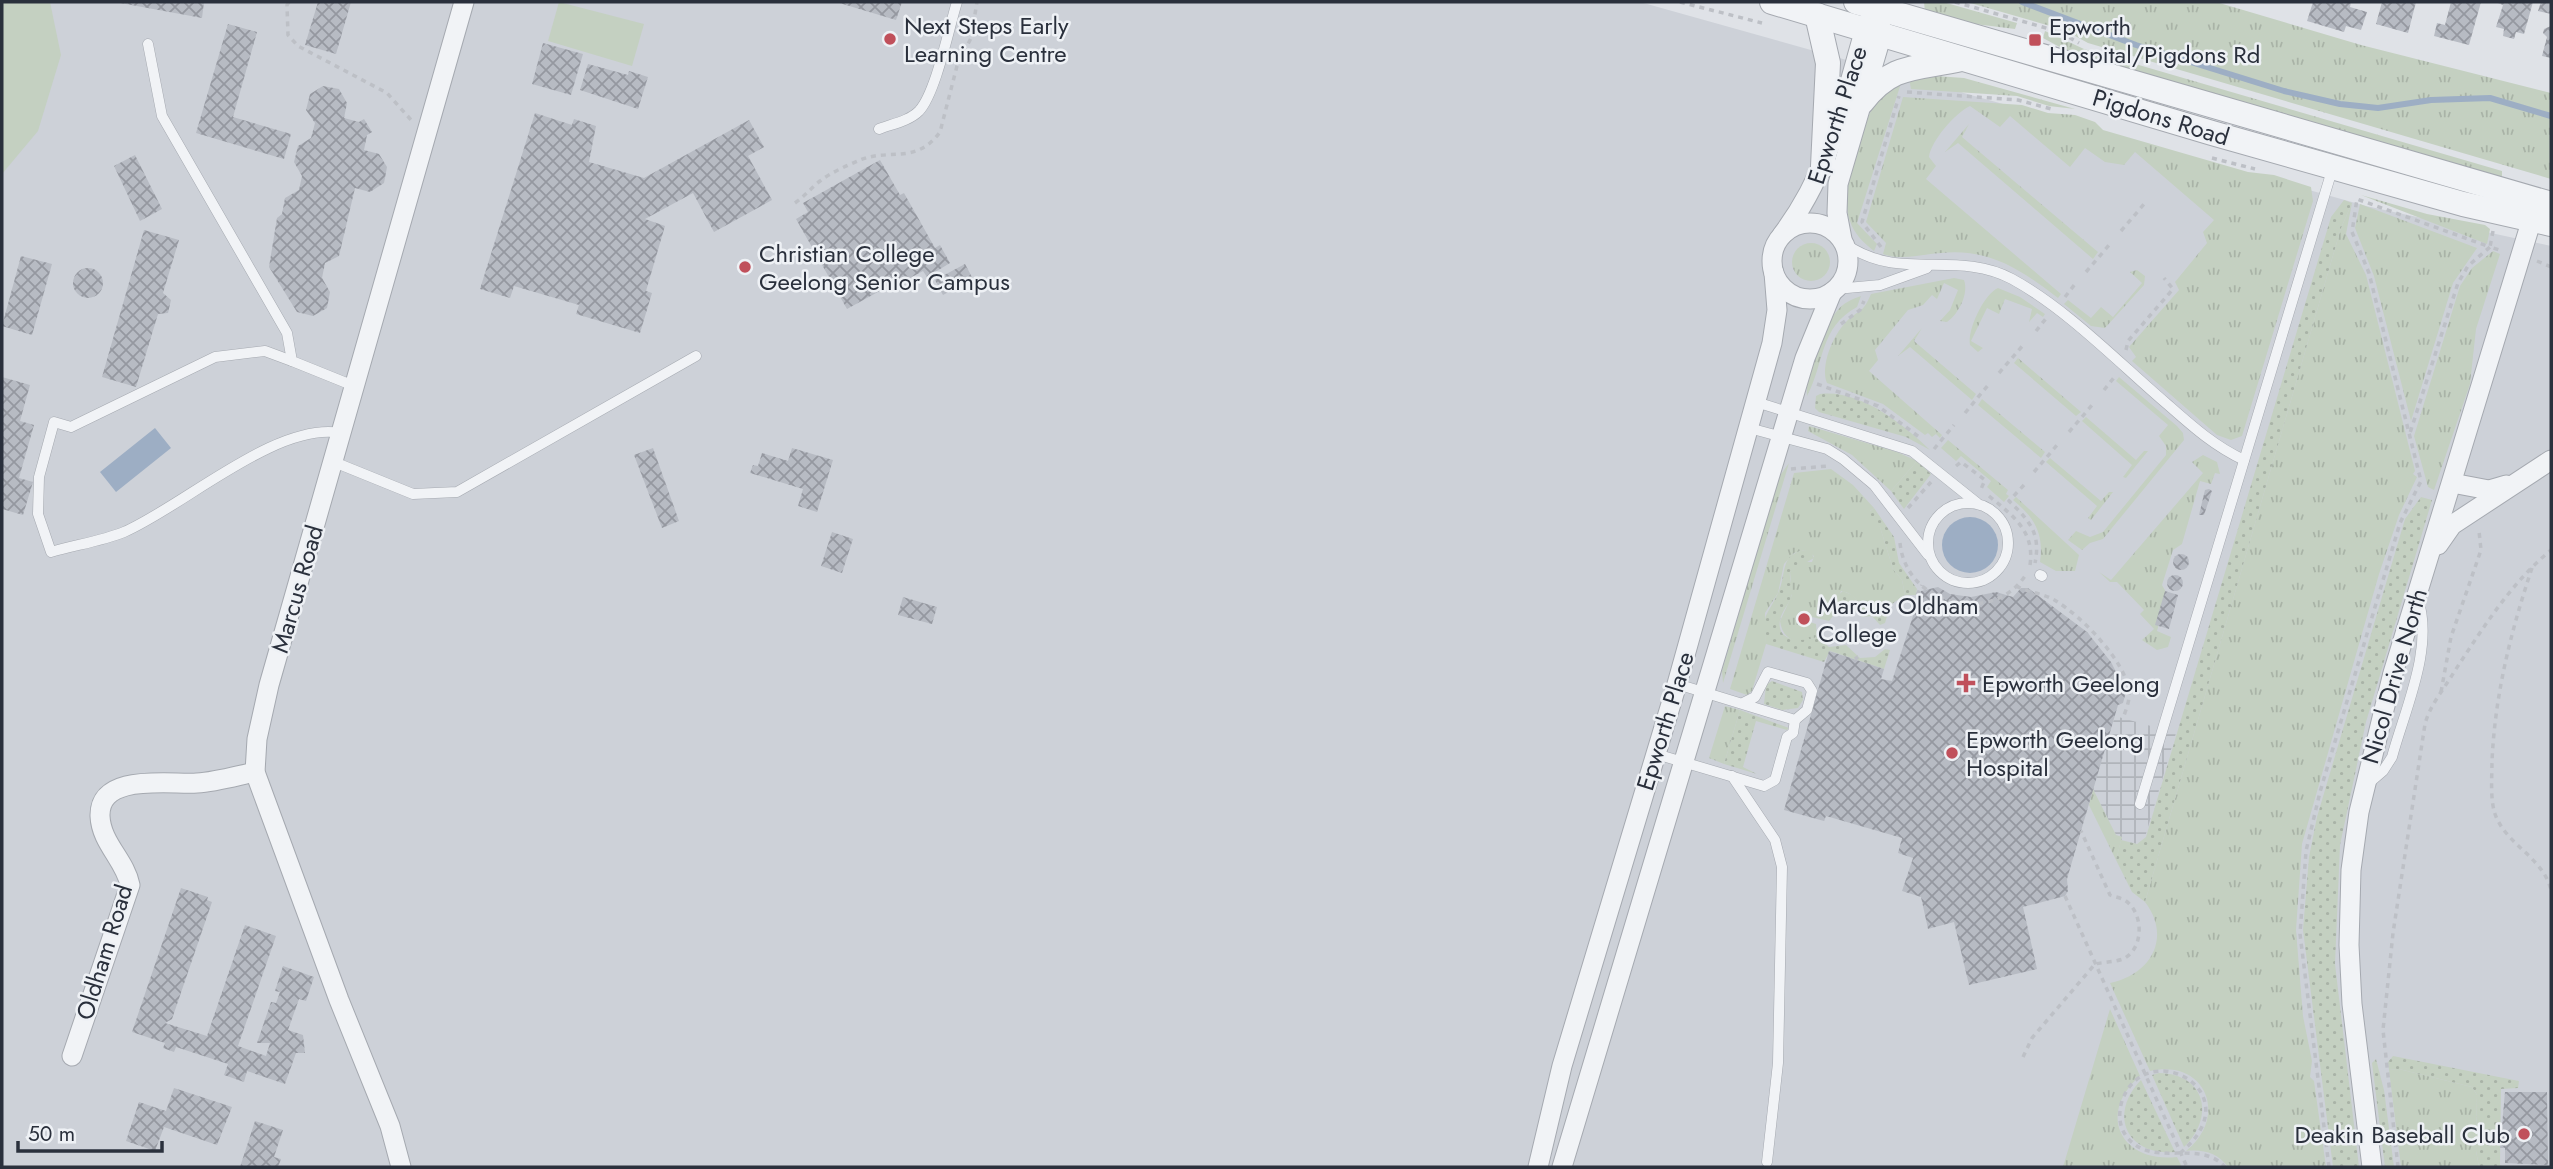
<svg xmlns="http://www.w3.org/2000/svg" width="2553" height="1169" font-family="Jost,sans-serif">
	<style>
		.built { fill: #cdd1d8 }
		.industrial { fill: url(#industrial-grid) }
		.grass { fill: url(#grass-tufts) }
		.garden { fill: url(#garden-dots) }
		.pitch { fill: #c4d0c1 }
		.water { fill: #9daec4 }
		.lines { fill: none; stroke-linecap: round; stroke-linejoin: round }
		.stream { stroke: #9daec4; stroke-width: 6 }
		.building { fill: url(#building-cross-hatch) }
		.service-casing { stroke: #a5a9b0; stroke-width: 11 }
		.minor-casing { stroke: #a5a9b0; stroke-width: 21 }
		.tertiary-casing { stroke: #a5a9b0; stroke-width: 26 }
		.path { stroke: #bdc0c6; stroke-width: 3.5; stroke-dasharray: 5 5; stroke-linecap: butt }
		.service { stroke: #f1f3f6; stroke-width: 10 }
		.minor { stroke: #f1f3f6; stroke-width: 19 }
		.tertiary { stroke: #f1f3f6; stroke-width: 24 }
		.poi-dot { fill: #c0505b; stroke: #eef1f5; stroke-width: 2.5 }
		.labels { text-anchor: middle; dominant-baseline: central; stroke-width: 5; stroke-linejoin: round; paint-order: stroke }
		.poi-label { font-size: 24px; fill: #2a303c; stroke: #eef1f5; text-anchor: start }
		.street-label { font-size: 24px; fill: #2a303c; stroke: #eef1f5 }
	</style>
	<defs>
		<pattern id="industrial-grid" width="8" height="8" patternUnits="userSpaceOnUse" patternTransform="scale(1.75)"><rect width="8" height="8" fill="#cdd1d8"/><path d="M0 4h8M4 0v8" fill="none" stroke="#b0b4ba"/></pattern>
		<pattern id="grass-tufts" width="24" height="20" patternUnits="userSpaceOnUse" patternTransform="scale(1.75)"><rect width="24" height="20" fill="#c4d0c1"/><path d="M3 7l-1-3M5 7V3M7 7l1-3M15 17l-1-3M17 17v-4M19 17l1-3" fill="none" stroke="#a9b3a7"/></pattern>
		<pattern id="garden-dots" width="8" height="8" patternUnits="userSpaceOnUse" patternTransform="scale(1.75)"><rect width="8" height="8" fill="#c4d0c1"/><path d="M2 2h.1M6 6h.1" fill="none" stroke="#a9b3a7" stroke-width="1.8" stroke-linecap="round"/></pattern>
		<pattern id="building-cross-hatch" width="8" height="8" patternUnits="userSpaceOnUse" patternTransform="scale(1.75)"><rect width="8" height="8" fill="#b7bbc3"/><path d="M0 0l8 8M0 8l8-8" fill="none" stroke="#9598a0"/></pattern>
	</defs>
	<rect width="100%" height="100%" fill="#dfe2e7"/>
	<polygon class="built" points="2,2 1640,2 2366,206 2551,246 2551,1167 2,1167"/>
	<polygon class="industrial" points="2115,716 2176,733 2145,837 2137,844 2121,840 2122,837 2116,835 2093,789"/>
	<g class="grass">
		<polygon points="1924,2 1943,2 2017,23 2015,29 1959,22 1925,12"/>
		<polygon points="1967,2 2216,2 2361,45 2551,93 2551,179 2088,43 2064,30"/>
		<polygon points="2045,31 2084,49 2502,171 2502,176 2498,178 2080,58 2043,38"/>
		<polygon points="1936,76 1964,78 2075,109 2049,106 2017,96 1911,89 1909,78"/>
		<path d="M1902,80L1857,223L1877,244L1874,251C1864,243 1854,234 1850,221C1839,190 1862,116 1884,91C1888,86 1896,84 1902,80Z"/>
		<path d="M1903,97L2022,105L2048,113L2075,115L2095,122L2103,130L2248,172L2274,175L2311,187L2313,201L2242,436L2231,440L2217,435L2132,361L2136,357L2129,347L2179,290L2175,282L2207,243L2203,232L2214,220L2135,152L2124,165L2105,162L2085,148L2070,167L2010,116L2000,127L1970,106C1955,113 1931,141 1929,157L1936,166L1926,179L2061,294L2058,298C2021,270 1990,248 1941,253C1922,254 1902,261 1883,254L1886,243L1866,222Z"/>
		<polygon points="1969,124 1962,137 2098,252 2093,259 1958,143 1945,152"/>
		<polygon points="2361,195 2427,214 2485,225 2490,229 2487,244"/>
		<path d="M2352,203L2346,234L2366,275L2415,471L2413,474L2417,477L2399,515L2379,574L2302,844L2296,930L2303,1016L2312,1061L2310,1077L2314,1081L2326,1167H2228C2218,1153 2203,1149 2186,1151C2229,1117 2206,1058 2150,1071L2110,983C2151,975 2172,937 2145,902L2341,228Z"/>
		<polygon points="2360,204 2477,248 2453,283 2411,421 2374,276 2355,228"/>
		<circle cx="1811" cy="262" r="19"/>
		<polygon points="2493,251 2500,254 2476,329 2470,384 2434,490 2428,487 2414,436 2460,286 2472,268"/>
		<polygon points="2137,270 2145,276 2144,285 2105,328 2091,326 2064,304 2068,300 2091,318 2101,307 2113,317 2142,283 2130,272"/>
		<path d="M1954,278L1964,280C1969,293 1959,314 1947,322L1940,321L1950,310L1958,290L1944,283L1937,299L1932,295L1923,305L1908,310L1875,350L1878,360L1869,371L1942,435L1940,438L1936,434L1932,437L1928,433L1925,435L1883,404L1827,383C1820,366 1833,335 1846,322C1860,308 1862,315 1871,294Z"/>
		<path d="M1998,288L2020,297L2045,314L2043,317L2037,313L2029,322L2032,309L2005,299L1999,314L1987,308L1971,341L1983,348L1978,352L1970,345C1967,330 1984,294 1998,288Z"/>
		<path d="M1861,296L1857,307C1819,328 1825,362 1807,396C1805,375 1823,327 1837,311C1843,303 1852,299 1861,296Z"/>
		<polygon points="1922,328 1914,341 1976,394 1972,400 1910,347 1898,356"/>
		<polygon points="2018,358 2081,412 2076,416 2014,363"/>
		<polygon points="2119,377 2177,426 2183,433 2184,440 2103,539 2090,543 2082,550 2068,540 2076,531 2090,537 2103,532 2166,455 2166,446 2159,436 2168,425 2116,381"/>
		<polygon points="1982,399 2045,452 2041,458 1978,405"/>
		<polygon points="2086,417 2136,460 2144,451 2148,451 2126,478 2123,477 2132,465 2082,421"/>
		<polygon points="1809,426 1897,452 1917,461 1891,491 1852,455 1808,431"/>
		<polygon points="1948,440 2008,490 2006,494 2009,496 2004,502 1987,487 1991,481 1961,456 1956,461 1941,448"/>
		<polygon points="2203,455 2217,462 2220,474 2215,473 2211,484 2200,481 2182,544 2173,550 2162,585 2167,594 2157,631 2171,637 2168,647 2157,650 2142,640 2154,629 2140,614 2144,610 2117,582 2110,582 2099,572 2111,580 2203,473 2192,462"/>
		<polygon points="2050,458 2101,501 2109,492 2113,492 2091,520 2088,518 2097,506 2046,462"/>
		<polygon points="1789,463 1723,683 1722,671 1779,477"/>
		<path d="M1831,469L1853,485L1874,508L1870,511L1880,527L1893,569L1902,580L1905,595C1898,599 1892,605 1886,607C1860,617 1859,593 1841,591L1835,608L1837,611L1829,621L1804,615L1803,620L1816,624L1817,637C1800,644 1783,643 1780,621L1792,595L1790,572L1803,562H1812L1814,556L1805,550L1794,553L1784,564L1778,593L1765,613L1766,644L1752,691L1747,695L1730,689L1794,473Z"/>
		<path d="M2016,497L2079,555L2075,571H2056L2040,562C2044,534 2035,518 2013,500Z"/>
		<polygon points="1725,706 1740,710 1724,764 1709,758"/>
		<polygon points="2093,789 2116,835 2122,837 2116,860 2089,805"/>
		<path d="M2110,1009L2140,1076C2096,1114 2121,1163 2177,1157L2182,1167H2063Z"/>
		<polygon points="2399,1069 2472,1087 2477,1095 2476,1151 2479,1167 2401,1167 2389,1070"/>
	</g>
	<g class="garden">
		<polygon points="2344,200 2352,203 2341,228 2145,902 2132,892 2116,860 2121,840 2137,844 2146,837 2331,217"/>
		<path d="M1820,394C1860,389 1903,424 1930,450L1906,437L1819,412L1815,408L1816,396Z"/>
		<polygon points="1917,461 1931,474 1904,509 1891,491"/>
		<polygon points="2421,497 2432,500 2366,722 2340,845 2335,964 2359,1167 2333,1167 2303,930 2309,857 2317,817 2405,519"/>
		<polygon points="1874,508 1894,537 1899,563 1917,589 1916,595 1905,595 1902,580 1893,569 1880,527 1868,519 1868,513"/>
		<path d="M1805,550L1811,552L1814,558L1790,572C1789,579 1793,587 1792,594C1790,604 1782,610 1780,620C1776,643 1804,642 1817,637L1829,647L1846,645L1860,658L1875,657L1885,649L1890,650L1884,669L1830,651L1824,662L1766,644C1763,611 1765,620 1778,593C1787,575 1779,554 1805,550Z"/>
		<polygon points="1843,591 1852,595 1865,608 1890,606 1885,623 1880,625 1872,616 1862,617 1851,608 1837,611 1833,599"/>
		<polygon points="1772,681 1802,692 1803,700 1798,708 1782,710 1764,704 1766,685"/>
		<polygon points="1740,710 1789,728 1787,730 1756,721 1743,767 1757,774 1724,764"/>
		<polygon points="2393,1056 2519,1081 2518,1088 2501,1089 2500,1165 2505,1167 2479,1167 2476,1151 2477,1095 2472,1087 2399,1069 2389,1070 2388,1062"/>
		<polygon points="2376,1059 2384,1090 2394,1167 2385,1167 2372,1063"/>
		<path d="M2159,1073C2206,1074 2215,1117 2184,1147L2152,1075Z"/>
		<path d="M2141,1080L2175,1152C2126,1156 2108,1114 2141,1080Z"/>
	</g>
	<g class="pitch">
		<polygon points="2,2 50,2 61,55 38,131 2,174"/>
		<polygon points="559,2 644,24 632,66 548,41"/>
	</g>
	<g class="water">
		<polygon points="155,428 171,448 116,492 100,472"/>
		<circle cx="1970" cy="545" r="28"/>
	</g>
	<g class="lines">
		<polyline class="stream" points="2022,2 2136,45 2284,91 2340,104 2378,108 2431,100 2490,98 2551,116"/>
	</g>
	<g class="building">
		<polygon points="115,2 204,2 202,18"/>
		<polygon points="318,2 351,2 336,54 305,45"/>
		<polygon points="836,2 902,2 896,20"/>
		<polygon points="2313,2 2351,2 2350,7 2367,12 2361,30 2346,26 2344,32 2307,21"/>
		<polygon points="2382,2 2416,2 2408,33 2376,24"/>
		<polygon points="2451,2 2481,2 2469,45 2434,36 2437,23 2445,25"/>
		<polygon points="2495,2 2533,2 2524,34 2516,32 2514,39 2503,36 2504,29 2496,27 2503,5"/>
		<polygon points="2541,2 2551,2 2551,14 2538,11"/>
		<polygon points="228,24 257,32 233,117 291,134 284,159 196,133"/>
		<polygon points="2551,26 2551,58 2542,56 2547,37 2543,33 2544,29"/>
		<polygon points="543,43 583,54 571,95 532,84"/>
		<polygon points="588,64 628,75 629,71 648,77 638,109 580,90"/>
		<polygon points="323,86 339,89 347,103 344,118 359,122 364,119 372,132 367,135 364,150 379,154 387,167 384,183 370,192 355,188 339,256 325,263 322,278 330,292 327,308 313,316 297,312 269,267 277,218 282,214 285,198 299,190 302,176 294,162 298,146 311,138 315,123 306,110 310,94"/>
		<polygon points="535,113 572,125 574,119 596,126 589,162 644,178 749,120 764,147 748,156 772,200 714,232 693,193 645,219 665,226 646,291 652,293 640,333 576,314 579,305 514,286 510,298 480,289"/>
		<polygon points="135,155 162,209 140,221 114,166"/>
		<polygon points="880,160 900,195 904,193 935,248 940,245 950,263 927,277 923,271 897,285 896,282 847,309 796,219 808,212 803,203"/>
		<polygon points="144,230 179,240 163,293 171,300 168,313 158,314 136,387 102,377"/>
		<polygon points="21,256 52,264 32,335 2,326"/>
		<polygon points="965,264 973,279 943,295 935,280"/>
		<circle cx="88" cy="283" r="15"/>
		<polygon points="2,377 30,385 20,421 34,425 19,478 33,482 23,515 2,509"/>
		<polygon points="653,448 679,521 662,528 634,455"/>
		<polygon points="792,448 833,460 817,512 798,506 803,489 750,473 753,465 758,466 762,453 788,461"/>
		<polygon points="2209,489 2212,491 2204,515 2199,515 2205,490"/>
		<polygon points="832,532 853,539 842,573 821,566"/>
		<circle cx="2181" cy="562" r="8"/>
		<circle cx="2175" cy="583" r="8"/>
		<polygon points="1938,587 1950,594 1971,597 1996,592 2013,597 2021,588 2028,588 2087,632 2111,662 2126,692 2123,703 2118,705 2081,831 2067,879 2068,891 2065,896 2023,907 2037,969 1969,985 1954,922 1928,929 1921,897 1902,891 1913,858 1898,853 1902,838 1826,816 1824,821 1784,810 1829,651 1884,669 1881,679 1892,681 1921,591"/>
		<polygon points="2165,591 2178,595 2169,629 2155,625"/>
		<polygon points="903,597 937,607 932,624 898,615"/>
		<polygon points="181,888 208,897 207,900 212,902 172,1019 165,1023 207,1036 245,925 276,936 238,1046 266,1056 270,1043 257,1043 271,1002 276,1003 280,992 275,991 283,966 314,977 306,1001 299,999 288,1030 303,1035 305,1053 296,1053 285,1084 247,1071 244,1082 224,1075 228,1064 176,1047 174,1052 163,1048 165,1043 132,1032"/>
		<polygon points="174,1088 232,1107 217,1145 164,1127 155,1151 126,1141 139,1102 166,1111"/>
		<polygon points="2505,1092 2547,1092 2548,1165 2505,1163 2505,1148 2500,1148"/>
		<polygon points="255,1121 283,1130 274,1157 281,1159 278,1167 240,1167"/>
	</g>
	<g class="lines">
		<g class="service-casing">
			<g id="service">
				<polyline points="148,44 162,116 287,333 292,361 354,386"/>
				<path d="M879,129C892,124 909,121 919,111C936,93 949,27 957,2"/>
				<path d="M1844,243C1898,283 1956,249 2012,279C2067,309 2119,363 2167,404C2192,426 2214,446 2244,460"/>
				<polyline points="1836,289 1880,285 1927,268"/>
				<path d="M292,361L265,351L215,357L71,427L54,422L39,477L38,514L51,552C75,545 102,541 124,532C184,506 277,421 341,433"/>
				<polyline points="1756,402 1912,451 1977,503"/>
				<polyline points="1749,428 1827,449 1843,459 1874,485 1928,555"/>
				<polyline points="334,462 413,494 457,492 696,356"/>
				<circle cx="1968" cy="543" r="40"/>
				<polyline points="2040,575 2042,576"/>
				<polyline points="1677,684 1795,720 1807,710 1812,691 1807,683 1768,672 1755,697 1743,703"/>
				<polyline points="1656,754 1764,786 1775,780 1787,737 1793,733 1795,720"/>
				<polyline points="1732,776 1775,840 1782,867 1778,1063 1767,1162"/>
				<path d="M2369,783L2383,771L2392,757C2405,709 2434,648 2418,599"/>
				<polyline points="2140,804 2333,167"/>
			</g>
		</g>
		<g class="minor-casing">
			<g id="minor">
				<circle cx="1810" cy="261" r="38"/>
				<path d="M1782,235C1830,172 1843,104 1865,29L1871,18"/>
				<polyline points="1842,239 1837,213 1838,184 1882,34 1880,23"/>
				<polyline points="2452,483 2489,490 2506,485"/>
				<polyline points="2438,545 2452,525 2551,460"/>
				<path d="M72,1056L130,885C125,860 101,843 100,816C99,772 171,785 197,783C216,782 236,776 255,772"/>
				<polyline points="401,1167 390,1126 339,1000 255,772 257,739 269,685 464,2"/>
				<polyline points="1538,1167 1562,1066 1677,684 1772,343 1777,310 1774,273"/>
				<polyline points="1562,1167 1805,358 1832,292"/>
				<polyline points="2372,1167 2352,1004 2349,945 2351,870 2359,812 2393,673 2535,209"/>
			</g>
		</g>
		<g class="tertiary-casing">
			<g id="tertiary">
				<polyline points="1772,2 2212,133 2463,204 2551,224"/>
				<polyline points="1856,2 2551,204"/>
				<polyline points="1817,15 1828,63 1823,166"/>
				<path d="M1862,102C1892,63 1917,69 1961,59"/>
			</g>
		</g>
		<g class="path">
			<polyline points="289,2 287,5 288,35 298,46 387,93 412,121"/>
			<polyline points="1680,2 1762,23"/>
			<polyline points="1955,2 2060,32 2079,43"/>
			<polyline points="1907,92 2018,100 2055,110"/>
			<polyline points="2212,158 2255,169"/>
			<path d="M795,203C805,196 811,188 820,181C830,173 848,165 860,160C889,148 916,165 940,132L957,66L971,38L977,2"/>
			<polyline points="2121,231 2145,203"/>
			<polyline points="2493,231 2490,247 2503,251"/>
			<polyline points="1881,247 1862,222 1899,96"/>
			<polyline points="2537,261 2551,267"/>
			<polyline points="2086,272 2110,244"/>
			<polyline points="2065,297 2075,284"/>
			<polyline points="1841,324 1860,310 1864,301"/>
			<polyline points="2036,331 2048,316"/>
			<polyline points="2126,350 2128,341 2173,289 2164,278"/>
			<polyline points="1999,373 2024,344"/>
			<polyline points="1817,384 1878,406 1919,437"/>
			<polyline points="2104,390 2116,375"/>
			<polyline points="1965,413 1989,384"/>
			<polyline points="2069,432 2093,404"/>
			<polyline points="1934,449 1954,425"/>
			<polyline points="1956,466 1961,462 1985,480 1981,489"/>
			<polyline points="1791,469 1828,466"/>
			<polyline points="2034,472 2058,444"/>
			<path d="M2024,485L2009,501C2030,521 2041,534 2035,563"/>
			<path d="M1989,496C2013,516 2035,531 2030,565"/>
			<polyline points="1908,508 1931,482"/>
			<path d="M1900,543C1906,605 1991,626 2025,576"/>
			<path d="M2532,568C2511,631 2495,694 2492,761C2492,777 2490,799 2495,814C2506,845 2543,857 2551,890"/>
			<path d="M2016,586C2029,593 2043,593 2056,601C2081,616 2126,661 2129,692C2130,700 2126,710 2123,718"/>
			<polyline points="1917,595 1922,585"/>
			<polyline points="1855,659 1858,657"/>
			<polyline points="2441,692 2451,637 2481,550 2479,531"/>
			<polyline points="2065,896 2187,1167"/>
			<path d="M2023,1057L2032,1038L2095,964C2104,962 2115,962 2123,959C2144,949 2144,914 2126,901C2122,898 2115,897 2110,895L2081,831"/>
			<path d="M2180,1153C2255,1092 2145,1034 2122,1101C2118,1114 2119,1127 2127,1137C2152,1169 2199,1138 2225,1167"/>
			<polyline points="2329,1167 2300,934 2306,851 2320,792 2400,523 2421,481 2369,273 2352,232 2357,199 2490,247 2468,266 2458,283 2410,433"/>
			<path d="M2398,1167L2383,1030L2393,933L2425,724C2430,705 2444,689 2454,672C2483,628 2510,584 2551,550"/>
		</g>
		<use href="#service" class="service"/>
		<use href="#minor" class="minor"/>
		<use href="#tertiary" class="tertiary"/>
	</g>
	<g class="poi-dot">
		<circle cx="890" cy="39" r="7"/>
		<rect x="2028" y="33" width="14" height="14" rx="3.5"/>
		<circle cx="745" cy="267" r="7"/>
		<circle cx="1804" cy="619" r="7"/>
		<path d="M1962.5 672.5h7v7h7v7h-7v7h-7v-7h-7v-7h7z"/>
		<circle cx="1952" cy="753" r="7"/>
		<circle cx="2524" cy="1134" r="7"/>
	</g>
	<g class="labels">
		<g class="poi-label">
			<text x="904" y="25">Next Steps Early<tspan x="904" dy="28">Learning Centre</tspan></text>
			<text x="2049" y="26">Epworth<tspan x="2049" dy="28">Hospital/Pigdons Rd</tspan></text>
			<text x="759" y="253">Christian College<tspan x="759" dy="28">Geelong Senior Campus</tspan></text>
			<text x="1818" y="605">Marcus Oldham<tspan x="1818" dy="28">College</tspan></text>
			<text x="1982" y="683">Epworth Geelong</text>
			<text x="1966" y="739">Epworth Geelong<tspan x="1966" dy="28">Hospital</tspan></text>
			<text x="2510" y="1134" text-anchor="end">Deakin Baseball Club</text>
		</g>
		<g class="street-label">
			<text transform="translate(1837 115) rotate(-72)">Epworth Place</text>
			<text transform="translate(2161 117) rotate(17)">Pigdons Road</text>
			<text transform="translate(297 589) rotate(-74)">Marcus Road</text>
			<text transform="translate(2394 676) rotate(-74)">Nicol Drive North</text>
			<text transform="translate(1665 721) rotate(-73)">Epworth Place</text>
			<text transform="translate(104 952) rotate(-73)">Oldham Road</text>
		</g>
	</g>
	<rect width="2553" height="1169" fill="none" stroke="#2a303c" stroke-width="7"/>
	<path d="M18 1141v10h144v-10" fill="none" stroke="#2a303c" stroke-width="3.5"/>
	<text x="28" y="1141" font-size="21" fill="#2a303c" stroke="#eef1f5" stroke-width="5" paint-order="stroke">50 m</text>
</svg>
